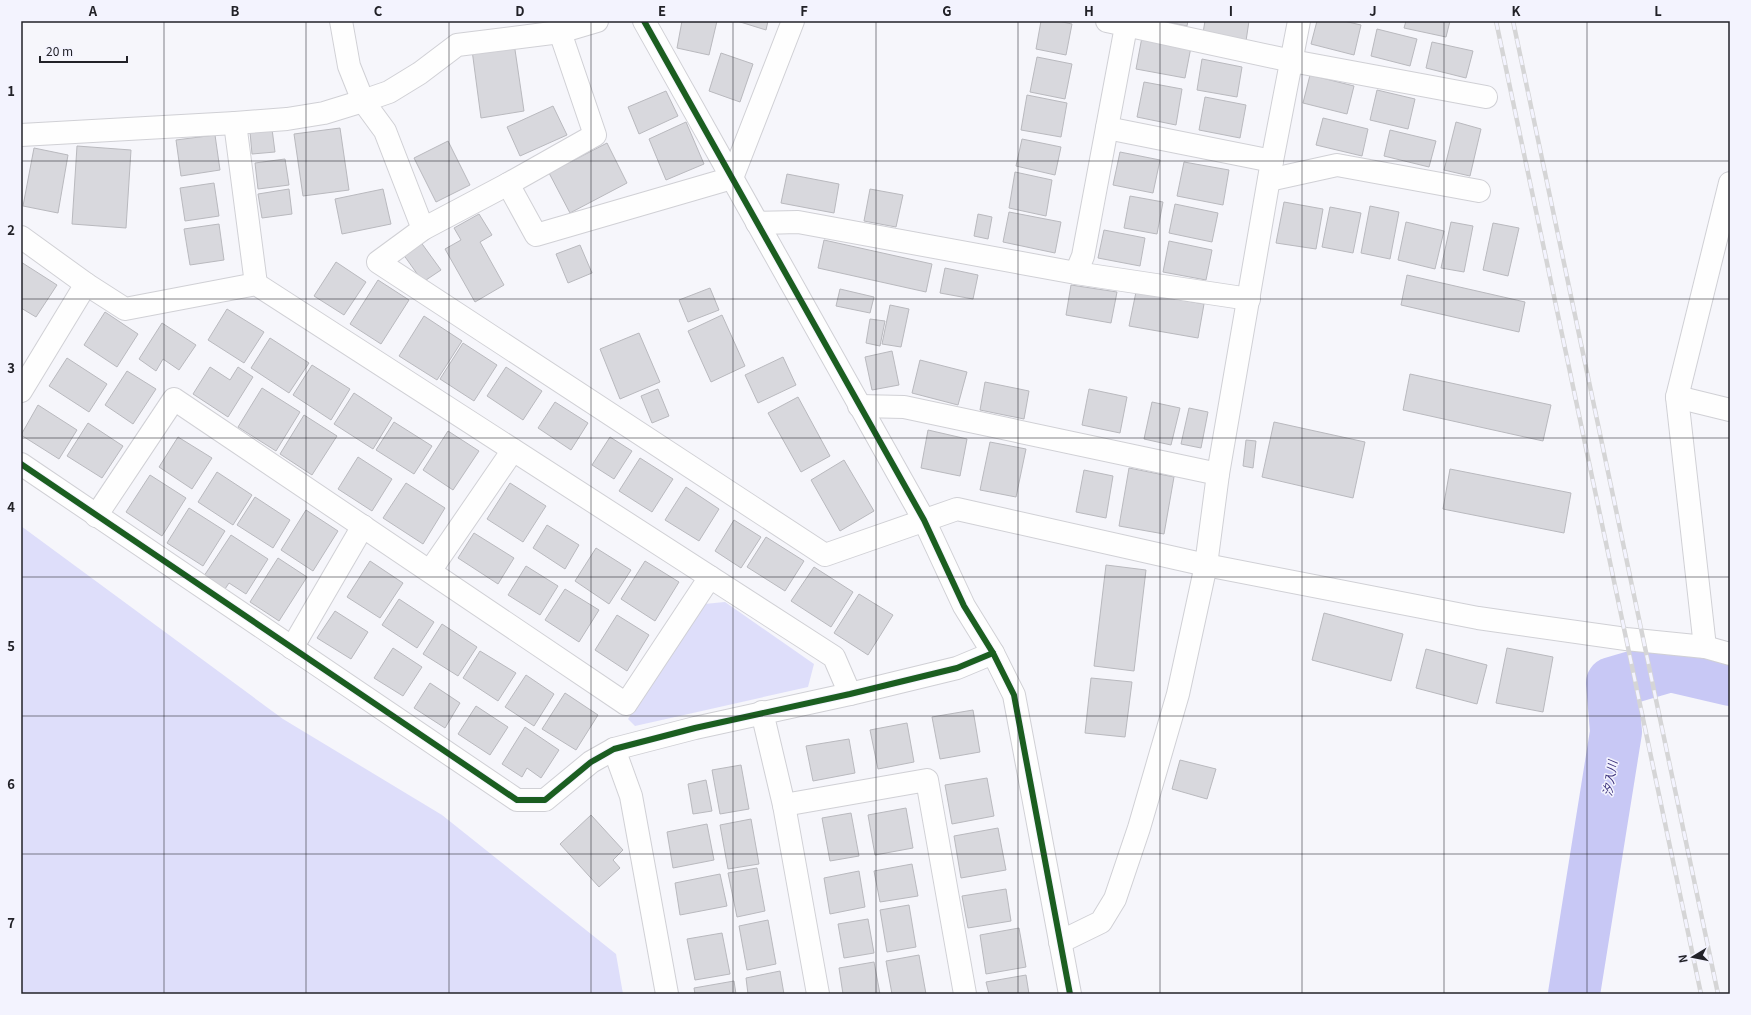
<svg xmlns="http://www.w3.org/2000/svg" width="1751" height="1015" font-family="Georgia,'Noto Sans JP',serif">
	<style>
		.green { fill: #dedefa }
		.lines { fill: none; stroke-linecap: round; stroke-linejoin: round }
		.river { stroke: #c8c8f5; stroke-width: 52 }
		.building { fill: #d8d8dd; stroke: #b9b9be }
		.minor-casing { stroke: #d0d0d5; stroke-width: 24 }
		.minor { stroke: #fefefe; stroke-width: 22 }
		.rail-casing { stroke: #d5d5d6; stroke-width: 4.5 }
		.rail { stroke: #f3f3fe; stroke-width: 3; stroke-dasharray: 9; stroke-linecap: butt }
		.cycleway-casing { stroke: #f3f3fe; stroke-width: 8 }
		.cycleway { stroke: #1b5e20; stroke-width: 6 }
		.grid { fill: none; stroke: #222228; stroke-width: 1; stroke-opacity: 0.55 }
		.labels { text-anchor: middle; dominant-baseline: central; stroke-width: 3; stroke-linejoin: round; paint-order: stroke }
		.water-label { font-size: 12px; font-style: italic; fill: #3d347d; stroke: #f3f3fe }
		.neatline { fill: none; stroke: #222228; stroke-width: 1.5 }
		.grid-label { font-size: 13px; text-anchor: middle; font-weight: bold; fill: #222228 }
	</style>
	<rect width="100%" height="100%" fill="#f6f6fb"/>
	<g class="green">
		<polygon points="21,526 283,719 442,815 616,954 623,994 21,994"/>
		<polygon points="725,602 814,664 808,687 635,726 628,719 704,604"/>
	</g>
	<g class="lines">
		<polyline class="river" points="1574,994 1616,732 1612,683 1670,666 1730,680"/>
	</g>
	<g class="building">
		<polygon points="682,21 717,21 709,55 677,48"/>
		<polygon points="737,21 768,21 766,30"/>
		<polygon points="1041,21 1058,21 1072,24 1066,55 1036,49"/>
		<polygon points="1161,21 1188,21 1187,26"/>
		<polygon points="1205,21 1249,21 1246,41 1203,33"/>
		<polygon points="1317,21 1344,21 1361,25 1354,55 1311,44"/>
		<polygon points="1406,21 1450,21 1446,37 1404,28"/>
		<polygon points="1377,29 1417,39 1410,66 1371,56"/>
		<polygon points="1142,37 1191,47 1185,78 1136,69"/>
		<polygon points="1432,42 1473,51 1466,78 1426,68"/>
		<polygon points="514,43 524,111 481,118 472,50"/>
		<polygon points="721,53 753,64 740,102 709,91"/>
		<polygon points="1037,57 1072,64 1065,99 1030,92"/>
		<polygon points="1202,59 1242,67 1237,97 1197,90"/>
		<polygon points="1310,75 1354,86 1347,114 1303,103"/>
		<polygon points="1144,82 1182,89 1176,125 1137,117"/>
		<polygon points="1377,90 1415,99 1408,129 1370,120"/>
		<polygon points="666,91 678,116 639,134 628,107"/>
		<polygon points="1027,95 1067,103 1061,137 1021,130"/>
		<polygon points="1205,97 1246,105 1240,138 1199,130"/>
		<polygon points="553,106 567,135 520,156 507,127"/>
		<polygon points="1323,118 1368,129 1362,156 1316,145"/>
		<polygon points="686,122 704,164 666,180 649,139"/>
		<polygon points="1456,122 1481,129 1470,176 1444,170"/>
		<polygon points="340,128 349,190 303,196 294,134"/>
		<polygon points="272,129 275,152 252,154 250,132"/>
		<polygon points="1390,130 1436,141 1429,167 1384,156"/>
		<polygon points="215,135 220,170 181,176 176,140"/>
		<polygon points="1022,139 1061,147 1055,175 1016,166"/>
		<polygon points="448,141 470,185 436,202 414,158"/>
		<polygon points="607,143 627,183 570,213 549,173"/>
		<polygon points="77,146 131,150 126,228 72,224"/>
		<polygon points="34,148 68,155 58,213 23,206"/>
		<polygon points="1120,152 1160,160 1153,193 1113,185"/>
		<polygon points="285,159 289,185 258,189 255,163"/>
		<polygon points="1184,162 1229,170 1223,205 1177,196"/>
		<polygon points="1015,172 1052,180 1046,216 1009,208"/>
		<polygon points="787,174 839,184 834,213 781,203"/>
		<polygon points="214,183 219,216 185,221 180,188"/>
		<polygon points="289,189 292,214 262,218 258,194"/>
		<polygon points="383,189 391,224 342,234 335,199"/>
		<polygon points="870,189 903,195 896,227 864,221"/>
		<polygon points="1130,196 1163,202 1157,234 1124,228"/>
		<polygon points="1284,202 1323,209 1316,249 1276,243"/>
		<polygon points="1175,204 1218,213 1212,242 1169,233"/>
		<polygon points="1370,206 1399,212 1390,259 1361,253"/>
		<polygon points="1330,207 1361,213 1353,253 1322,247"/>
		<polygon points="1009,212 1061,222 1055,253 1003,242"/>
		<polygon points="479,214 492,235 480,242 504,285 475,302 445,249 461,240 454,228"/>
		<polygon points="978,214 992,217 988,239 974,236"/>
		<polygon points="1406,222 1444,231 1435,269 1398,260"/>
		<polygon points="1451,222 1473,226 1464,272 1441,268"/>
		<polygon points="1493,223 1519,228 1508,276 1483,270"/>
		<polygon points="219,224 224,260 190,265 184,229"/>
		<polygon points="1104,230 1145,238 1140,266 1098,258"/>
		<polygon points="824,240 932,264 926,292 818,268"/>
		<polygon points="420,241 441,270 423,282 403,254"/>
		<polygon points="1169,241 1212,250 1206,280 1163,272"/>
		<polygon points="580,245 592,273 568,283 556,254"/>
		<polygon points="21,262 57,285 36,317 21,308"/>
		<polygon points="336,262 366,282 344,315 314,296"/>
		<polygon points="945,268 978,275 973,299 940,293"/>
		<polygon points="1407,275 1525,302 1519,332 1401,305"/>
		<polygon points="378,280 409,300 381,344 350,324"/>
		<polygon points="1071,285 1117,292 1111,323 1066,315"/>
		<polygon points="710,288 719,310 688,322 679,300"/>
		<polygon points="840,289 874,297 870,313 836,306"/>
		<polygon points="1136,292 1204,304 1198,338 1129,326"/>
		<polygon points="890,305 909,309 901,347 882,344"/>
		<polygon points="227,309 264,332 244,363 208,340"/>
		<polygon points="105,312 138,334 117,367 84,345"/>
		<polygon points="722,315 745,366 711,382 688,331"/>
		<polygon points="424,316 462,341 437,380 399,356"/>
		<polygon points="870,319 885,321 880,346 866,343"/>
		<polygon points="162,323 196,345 179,370 163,359 156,371 139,359"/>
		<polygon points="639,333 660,382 620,399 600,349"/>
		<polygon points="270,338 309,363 289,393 251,368"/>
		<polygon points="463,343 497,365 474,401 440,379"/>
		<polygon points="892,351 899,385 872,390 865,357"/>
		<polygon points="783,357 796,385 758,403 745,375"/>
		<polygon points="67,358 107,384 89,412 49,386"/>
		<polygon points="920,360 967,372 958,405 912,393"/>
		<polygon points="312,365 350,389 331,420 293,395"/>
		<polygon points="210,367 230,380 238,367 253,377 228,417 193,394"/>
		<polygon points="506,367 542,391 523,420 487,396"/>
		<polygon points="127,371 156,389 133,424 105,405"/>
		<polygon points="1410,374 1551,405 1543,441 1403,410"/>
		<polygon points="985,382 1029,391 1024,419 980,410"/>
		<polygon points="262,388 300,412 276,451 238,427"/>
		<polygon points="658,389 669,416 652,423 641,396"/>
		<polygon points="1089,389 1127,397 1120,433 1082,425"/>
		<polygon points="354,393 392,418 373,449 334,424"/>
		<polygon points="798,397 830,456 801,472 768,413"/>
		<polygon points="555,402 588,423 571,450 538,428"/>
		<polygon points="1152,402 1180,408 1171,445 1144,439"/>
		<polygon points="38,405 77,430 59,459 21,435"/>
		<polygon points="1189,408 1208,412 1201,448 1181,444"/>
		<polygon points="304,415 337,436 312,475 280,454"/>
		<polygon points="394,422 432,446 414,474 376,450"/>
		<polygon points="1274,422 1365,442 1353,498 1262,477"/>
		<polygon points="88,423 123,446 102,478 67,456"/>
		<polygon points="928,430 967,439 960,476 921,468"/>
		<polygon points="448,431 479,451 453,490 423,470"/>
		<polygon points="178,437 212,458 192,489 159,467"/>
		<polygon points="610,437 632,451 614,479 592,465"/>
		<polygon points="1246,440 1256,441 1253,468 1243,466"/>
		<polygon points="990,442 1026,449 1016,497 980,490"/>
		<polygon points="358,457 392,479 372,511 338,489"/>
		<polygon points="640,458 673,479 652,512 619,491"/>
		<polygon points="844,460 874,511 840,531 811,480"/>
		<polygon points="1129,468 1174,477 1164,534 1119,526"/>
		<polygon points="1450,469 1571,493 1564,533 1443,509"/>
		<polygon points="1084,470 1113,476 1106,518 1076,512"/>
		<polygon points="217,472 252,495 233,525 198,502"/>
		<polygon points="150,475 186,498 162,536 126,512"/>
		<polygon points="406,483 445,508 423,544 383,518"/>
		<polygon points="510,483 546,506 523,542 487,519"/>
		<polygon points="686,487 719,509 699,541 665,520"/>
		<polygon points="255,497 290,520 273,548 237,525"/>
		<polygon points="189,508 225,531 203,566 167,543"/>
		<polygon points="306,510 338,531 313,571 281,550"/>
		<polygon points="734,520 761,537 741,568 715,551"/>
		<polygon points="547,525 579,545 565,569 533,548"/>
		<polygon points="474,533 514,558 498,584 458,558"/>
		<polygon points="231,535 268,559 246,594 229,583 223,592 202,579"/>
		<polygon points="766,537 804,561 785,591 747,567"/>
		<polygon points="596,548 631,570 609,604 575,581"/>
		<polygon points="278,558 307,577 279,621 250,602"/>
		<polygon points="370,561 403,583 380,618 347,597"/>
		<polygon points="645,561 679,582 655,621 621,599"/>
		<polygon points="1106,565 1146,570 1134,671 1094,666"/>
		<polygon points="526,566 558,586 540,615 508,595"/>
		<polygon points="814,567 853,592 831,627 791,601"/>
		<polygon points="565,589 599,610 579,642 545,620"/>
		<polygon points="859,594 893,615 868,655 834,633"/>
		<polygon points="399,599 434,622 417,648 382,625"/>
		<polygon points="335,611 368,632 351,659 317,638"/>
		<polygon points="1324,613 1403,634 1391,681 1312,660"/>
		<polygon points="617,615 649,635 627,671 595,650"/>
		<polygon points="442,624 477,647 458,676 423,654"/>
		<polygon points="393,648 422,667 403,696 374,678"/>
		<polygon points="1507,648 1553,657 1543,712 1496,703"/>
		<polygon points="1426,649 1487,665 1477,704 1416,688"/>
		<polygon points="480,651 516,673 498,701 463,678"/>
		<polygon points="526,675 554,694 534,726 505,707"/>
		<polygon points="1091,678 1132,682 1125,737 1085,733"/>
		<polygon points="430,683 460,703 445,728 414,708"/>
		<polygon points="565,693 598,715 576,750 542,729"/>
		<polygon points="476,706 508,727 490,755 458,734"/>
		<polygon points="973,710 980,752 940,759 932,717"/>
		<polygon points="907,723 914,762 878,769 870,730"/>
		<polygon points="525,727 559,750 541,778 527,768 522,777 502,764"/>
		<polygon points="849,739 855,773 813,781 806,746"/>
		<polygon points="1180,760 1216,769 1207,799 1172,789"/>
		<polygon points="741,765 749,809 720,814 712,770"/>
		<polygon points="987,778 994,816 952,824 945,785"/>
		<polygon points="706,780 712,811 693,814 688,784"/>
		<polygon points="906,808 913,848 875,855 868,815"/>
		<polygon points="851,813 859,856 830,861 822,818"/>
		<polygon points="591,815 623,850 613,860 620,868 599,887 560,844"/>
		<polygon points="751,819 759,864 728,869 720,825"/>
		<polygon points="707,824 714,860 673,868 667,832"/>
		<polygon points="998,828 1006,870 961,878 954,836"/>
		<polygon points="912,864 918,896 880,902 874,871"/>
		<polygon points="757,868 765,911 737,917 728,873"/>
		<polygon points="859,871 865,907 830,914 824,878"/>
		<polygon points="720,874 727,906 680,915 675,883"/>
		<polygon points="1006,889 1011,921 968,928 962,896"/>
		<polygon points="909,905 916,947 887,952 880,910"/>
		<polygon points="868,919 874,953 844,958 838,924"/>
		<polygon points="768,920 776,964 747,970 739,926"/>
		<polygon points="1019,928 1026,967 986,974 980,935"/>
		<polygon points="722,933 730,974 695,980 687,939"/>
		<polygon points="919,955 926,994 892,994 886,961"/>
		<polygon points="874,962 880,994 843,994 839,968"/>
		<polygon points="780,971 784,994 748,994 746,978"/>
		<polygon points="1026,975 1029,994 989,994 986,982"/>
		<polygon points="734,981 736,994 695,994 694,988"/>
	</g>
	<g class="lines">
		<g class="minor-casing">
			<g id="minor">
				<polyline points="341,21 349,66 363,101 385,131 423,229"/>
				<polyline points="644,21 924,520 964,606 993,653 1014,695 1070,994"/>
				<polyline points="1107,21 1292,61 1486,97"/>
				<polyline points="560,32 595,135 508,184 423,229 378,262 825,555 957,509 1206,565 1478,618 1626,639 1705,647 1730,654"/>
				<polyline points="235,123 256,284"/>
				<polyline points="1107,128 1272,161"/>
				<polyline points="21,135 235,123 287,119 324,113 363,101 389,92 420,73 457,45 560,32 597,21"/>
				<polyline points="1269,180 1337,165 1479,191"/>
				<polyline points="508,184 536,235 732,178 793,21"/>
				<polyline points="757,223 798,222 1076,273 1249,299"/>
				<polyline points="21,237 86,284 125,309 256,284 834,657 850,694"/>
				<polyline points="1076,273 1083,256 1127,21"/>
				<polyline points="21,391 86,284"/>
				<polyline points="1677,397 1730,410"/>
				<polyline points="859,406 904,407 1218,474"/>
				<polyline points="21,464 517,800 545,800 591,762 614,749 695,728 850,694 957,668 993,653"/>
				<polyline points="96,516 174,399 626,704 710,577"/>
				<polyline points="430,571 513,450"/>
				<polyline points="1705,647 1677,397 1730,183"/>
				<polyline points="292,648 363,526"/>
				<polyline points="762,712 784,805 818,994"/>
				<polyline points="614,749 631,796 667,994"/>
				<polyline points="784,805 927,780 965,994"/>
				<polyline points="1060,942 1101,922 1115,899 1139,828 1178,694 1206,565 1218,474 1272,161 1299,21"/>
			</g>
		</g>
		<use href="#minor" class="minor"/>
		<g class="rail-casing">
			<g id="rail">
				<polyline points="1496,21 1701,994"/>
				<polyline points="1513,21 1718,994"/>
			</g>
		</g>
		<use href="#rail" class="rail"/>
		<g class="cycleway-casing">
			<g id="cycleway">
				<polyline points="644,21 924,520 964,606 993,653 1014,695 1070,994"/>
				<polyline points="21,464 517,800 545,800 591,762 614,749 695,728 850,694 957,668 993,653"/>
			</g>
		</g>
		<use href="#cycleway" class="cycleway"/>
	</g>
	<path class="grid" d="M164,21V994M306,21V994M449,21V994M591,21V994M733,21V994M876,21V994M1018,21V994M1160,21V994M1302,21V994M1444,21V994M1587,21V994M21,161H1730M21,299H1730M21,438H1730M21,577H1730M21,716H1730M21,854H1730"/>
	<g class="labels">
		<g class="water-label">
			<text transform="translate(1609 778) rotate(-81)">汐入川</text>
		</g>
	</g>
	<rect width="1751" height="1015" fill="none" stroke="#f3f3fe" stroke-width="44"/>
	<g transform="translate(1693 957) rotate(260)" stroke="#f3f3fe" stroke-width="3" paint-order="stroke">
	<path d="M0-3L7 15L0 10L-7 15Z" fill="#222228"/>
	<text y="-6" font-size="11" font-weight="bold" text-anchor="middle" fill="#222228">N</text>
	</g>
	<path d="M40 56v6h87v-6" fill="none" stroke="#222228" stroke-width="2"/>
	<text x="46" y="56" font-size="12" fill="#222228" stroke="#f3f3fe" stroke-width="3" paint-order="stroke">20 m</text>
	<rect x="22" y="22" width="1707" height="971" class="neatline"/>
	<g class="grid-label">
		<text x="93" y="16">A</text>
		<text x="235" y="16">B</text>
		<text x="378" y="16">C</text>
		<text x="520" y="16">D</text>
		<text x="662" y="16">E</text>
		<text x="804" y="16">F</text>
		<text x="947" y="16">G</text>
		<text x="1089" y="16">H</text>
		<text x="1231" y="16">I</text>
		<text x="1373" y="16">J</text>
		<text x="1516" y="16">K</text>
		<text x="1658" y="16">L</text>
		<text x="11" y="96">1</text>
		<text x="11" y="235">2</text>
		<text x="11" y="373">3</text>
		<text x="11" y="512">4</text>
		<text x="11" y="651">5</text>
		<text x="11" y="789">6</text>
		<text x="11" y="928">7</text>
	</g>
</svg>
